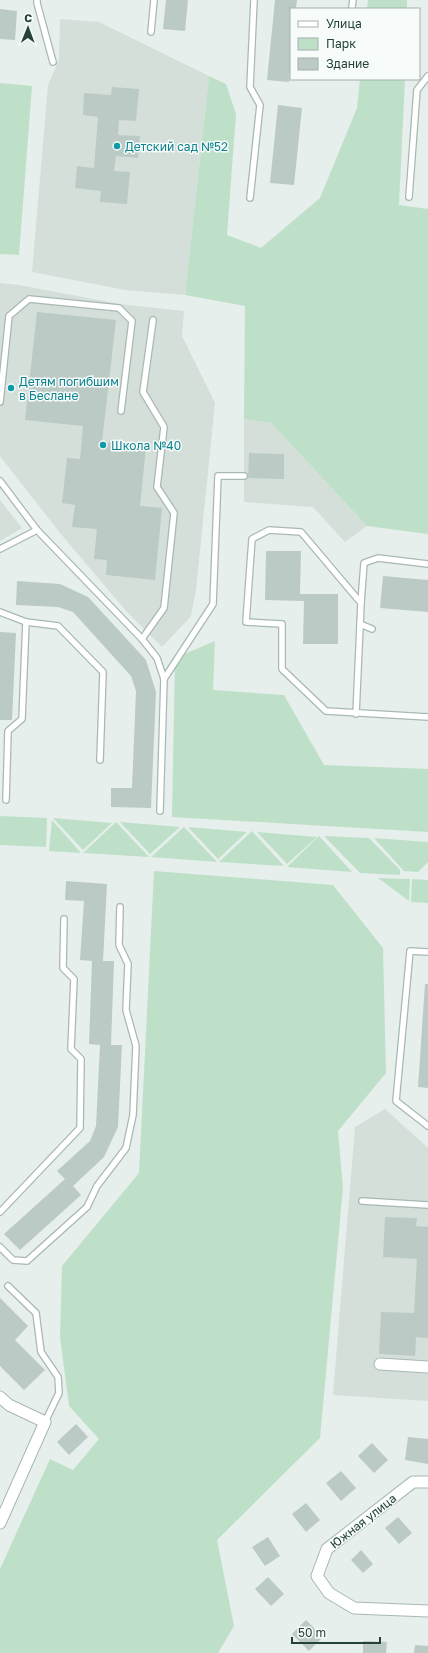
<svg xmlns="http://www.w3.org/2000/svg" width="428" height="1653" font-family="'Golos Text',sans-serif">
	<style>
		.built { fill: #d4dfda }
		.green { fill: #bfe0c8 }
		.building { fill: #bbcac4 }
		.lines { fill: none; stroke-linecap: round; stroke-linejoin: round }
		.lane-casing { stroke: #a8b8b2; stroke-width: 8 }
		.street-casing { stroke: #a8b8b2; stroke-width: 13 }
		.lane { stroke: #fff; stroke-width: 5.5 }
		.street { stroke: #fff; stroke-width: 11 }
		.culture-dot { fill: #0f9aa8; stroke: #f7fbf9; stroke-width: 1.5 }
		.labels { text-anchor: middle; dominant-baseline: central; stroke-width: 3; stroke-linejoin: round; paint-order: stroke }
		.culture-label { font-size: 12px; fill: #0d838f; stroke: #f7fbf9; text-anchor: start }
		.street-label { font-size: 12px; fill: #24423a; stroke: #f7fbf9 }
	</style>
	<rect width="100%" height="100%" fill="#e6efeb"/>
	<g class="built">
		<polygon points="60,19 99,22 209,76 185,295 125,290 32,272 48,85 59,60"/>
		<polygon points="0,283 19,285 120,304 184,311 182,336 215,403 196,590 191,616 162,647 127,612 60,533 0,456"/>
		<polygon points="244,419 271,423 367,526 345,542 313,507 244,502"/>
		<polygon points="0,500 22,528 0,541"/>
		<polygon points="385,1109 428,1148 428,1401 333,1395 355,1127"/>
	</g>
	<g class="green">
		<polygon points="368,0 407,0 407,9 367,9"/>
		<polygon points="209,76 226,84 236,114 227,235 261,248 320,198 357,108 360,79 405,79 399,205 428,209 428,534 367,526 271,423 244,419 245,306 185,295"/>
		<polygon points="0,83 32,86 19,255 0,254"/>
		<polygon points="215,641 213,690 284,695 324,765 428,769 428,832 172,817 175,658"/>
		<polygon points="0,816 47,818 46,847 0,845"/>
		<polygon points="53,818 112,823 83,850"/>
		<polygon points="52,820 81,853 49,851"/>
		<polygon points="116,822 149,857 83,853"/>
		<polygon points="120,822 180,827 150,854"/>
		<polygon points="184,827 217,862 151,857"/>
		<polygon points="188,827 247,832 218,859"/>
		<polygon points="252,831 284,866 219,862"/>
		<polygon points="257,832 317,837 287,864"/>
		<polygon points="319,836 352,872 287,867"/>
		<polygon points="324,836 369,838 400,870 400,875 360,873"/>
		<polygon points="374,838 428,842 428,862 418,872 404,871"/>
		<polygon points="154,871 333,885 383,948 386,1073 338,1131 343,1187 320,1438 217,1540 234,1626 218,1653 0,1653 0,1569 50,1459 73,1470 99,1439 69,1406 60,1337 62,1266 139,1173"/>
		<polygon points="378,878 410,879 409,901"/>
		<polygon points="412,879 428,880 428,903 411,902"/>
	</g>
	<g class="building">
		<polygon points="166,0 188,0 185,31 163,29"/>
		<polygon points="275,0 297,0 296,9 291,9 291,62 289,82 267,80"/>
		<polygon points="0,9 17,11 15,40 0,39"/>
		<polygon points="112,87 139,89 136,121 119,120 118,135 140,136 138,158 116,156 114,171 130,172 127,204 100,202 101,191 75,188 77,166 94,168 98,117 83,115 84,93 111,95"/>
		<polygon points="278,105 302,108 294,185 270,183"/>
		<polygon points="37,312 116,320 102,442 146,447 140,506 162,508 155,580 106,575 107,560 94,559 97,529 72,527 75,505 62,503 67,458 80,459 83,426 25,420"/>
		<polygon points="249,453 284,454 284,479 248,478"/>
		<polygon points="266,551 301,551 300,594 338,594 338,644 303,644 304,601 265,600"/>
		<polygon points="383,576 428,580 428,612 380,608"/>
		<polygon points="17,581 60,584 88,597 146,660 156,692 151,808 111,807 111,788 132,788 136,691 131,676 73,612 58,607 16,605"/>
		<polygon points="0,632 16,633 12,720 0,720"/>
		<polygon points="66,881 107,884 103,961 114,961 111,1045 122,1045 118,1127 104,1157 73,1186 81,1195 20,1250 4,1234 65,1179 57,1171 90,1141 96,1126 100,1045 89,1044 92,961 80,960 84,901 65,900"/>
		<polygon points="425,984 428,984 428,1088 418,1087"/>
		<polygon points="385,1217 417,1218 416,1226 428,1227 428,1338 416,1337 415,1356 379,1354 381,1312 414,1313 417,1259 383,1257"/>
		<polygon points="0,1298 28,1326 15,1340 45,1370 24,1390 0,1366"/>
		<polygon points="76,1424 88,1437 69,1455 57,1442"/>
		<polygon points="408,1437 428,1439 428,1464 405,1460"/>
		<polygon points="372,1443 388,1460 374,1473 358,1456"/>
		<polygon points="341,1471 356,1488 341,1501 326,1483"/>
		<polygon points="306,1503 320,1520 306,1532 292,1514"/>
		<polygon points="398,1517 412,1533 399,1544 385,1528"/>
		<polygon points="268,1537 280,1556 265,1566 252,1547"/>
		<polygon points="361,1550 373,1564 363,1573 351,1560"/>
		<polygon points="268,1577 284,1594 271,1606 255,1589"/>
		<polygon points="306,1620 323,1637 309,1651 292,1634"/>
		<polygon points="363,1641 387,1642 386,1653 363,1653"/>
		<polygon points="415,1645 428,1646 428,1653 414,1653"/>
	</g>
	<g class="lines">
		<g class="lane-casing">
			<g id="lane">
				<polyline points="37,0 37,3 53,62"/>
				<polyline points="352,7 353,0"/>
				<polyline points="151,32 154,0"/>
				<polyline points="409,197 417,90 428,76"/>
				<polyline points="250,198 260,105 250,87 254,0"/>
				<polyline points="0,402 9,316 29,299 119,308 132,321 121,411"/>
				<polyline points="0,481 37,530 142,639 157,658 164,679 160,811"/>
				<polyline points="0,549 37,530"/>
				<polyline points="361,603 364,563 378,558 428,564"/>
				<polyline points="0,612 26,622 58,626 103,672 100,760"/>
				<polyline points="360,624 372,629"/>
				<polyline points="142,639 164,608 174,513 157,487 164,427 143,392 153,320"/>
				<polyline points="164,679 213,604 218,476 244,476"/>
				<polyline points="356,714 361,603 301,532 269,530 252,539 246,622 282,624 282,669 326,711 428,717"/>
				<polyline points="6,800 8,731 22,719 26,622"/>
				<polyline points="428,952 410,951 396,1101 428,1126"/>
				<polyline points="362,1201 428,1205"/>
				<polyline points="0,1212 80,1128 81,1059 71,1049 74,979 63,968 64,919"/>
				<polyline points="0,1247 13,1260 27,1261 87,1207 97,1186 126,1148 133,1115 136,1046 126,1010 128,964 119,945 120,907"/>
				<polyline points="8,1286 36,1313 41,1352 58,1377 59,1393 45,1422"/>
			</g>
		</g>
		<g class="street-casing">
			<g id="street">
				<polyline points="380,1364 428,1367"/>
				<polyline points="0,1397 9,1405 45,1422 0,1523"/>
				<polyline points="428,1482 413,1482 327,1549 317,1576 329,1593 354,1608 428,1611"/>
			</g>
		</g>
		<use href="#lane" class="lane"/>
		<use href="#street" class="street"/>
	</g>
	<g class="culture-dot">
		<circle cx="117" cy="146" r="4"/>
		<circle cx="11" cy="388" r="4"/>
		<circle cx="103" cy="445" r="4"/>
	</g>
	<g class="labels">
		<g class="culture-label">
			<text x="125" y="146">Детский сад №52</text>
			<text x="19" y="381">Детям погибшим<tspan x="19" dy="14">в Беслане</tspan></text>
			<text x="111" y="445">Школа №40</text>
		</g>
		<g class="street-label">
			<text transform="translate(363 1521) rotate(-38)">Южная улица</text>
		</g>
	</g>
	<rect x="290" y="8" width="130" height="72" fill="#f7fbf9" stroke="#a3b1ad"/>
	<rect x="298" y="21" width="20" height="6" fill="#ffffff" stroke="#a3b1ad"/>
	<text x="326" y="28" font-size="12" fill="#24423a">Улица</text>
	<rect x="298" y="38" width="20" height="12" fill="#bfe0c8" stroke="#a3b1ad"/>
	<text x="326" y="48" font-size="12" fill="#24423a">Парк</text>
	<rect x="298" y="58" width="20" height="12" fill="#bbcac4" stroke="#a3b1ad"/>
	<text x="326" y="68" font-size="12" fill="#24423a">Здание</text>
	<g transform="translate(28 28) rotate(1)" stroke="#f7fbf9" stroke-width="3" paint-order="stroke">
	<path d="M0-3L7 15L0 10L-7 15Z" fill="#24423a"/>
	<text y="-6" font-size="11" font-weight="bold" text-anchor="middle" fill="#24423a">С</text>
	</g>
	<path d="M292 1637v6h88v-6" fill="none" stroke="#24423a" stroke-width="2"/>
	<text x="298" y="1637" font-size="12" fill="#24423a" stroke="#f7fbf9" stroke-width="3" paint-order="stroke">50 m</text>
</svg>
